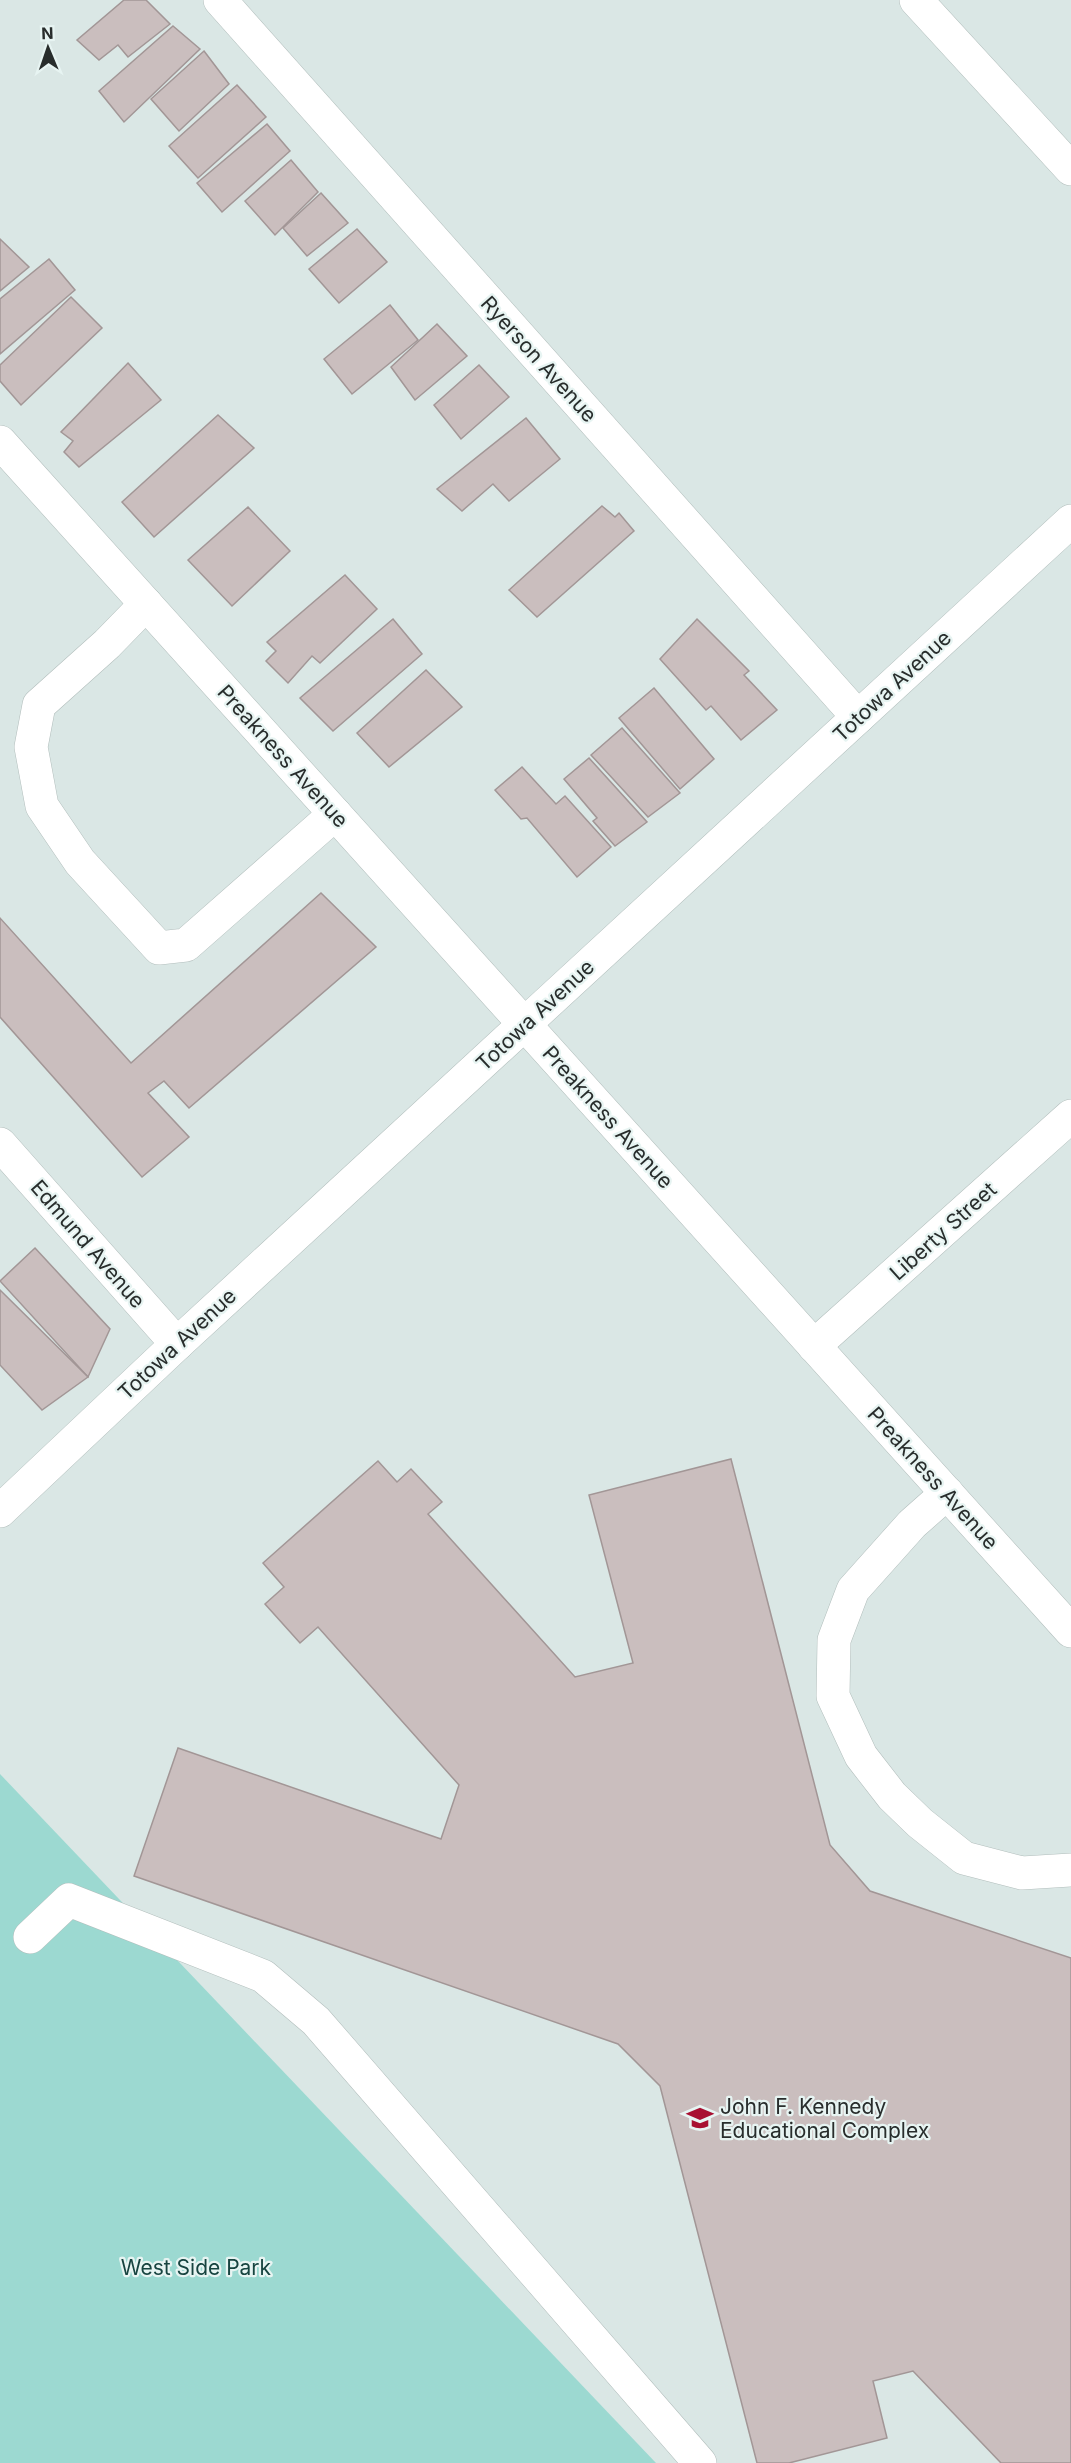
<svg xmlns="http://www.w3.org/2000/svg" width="1071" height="2463" font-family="Inter,sans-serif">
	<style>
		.green { fill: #9cd9d1 }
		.building { fill: #cabebe; stroke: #a29696; stroke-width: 1.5 }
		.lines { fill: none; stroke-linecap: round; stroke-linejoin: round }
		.minor-casing { stroke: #b2bebc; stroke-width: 34 }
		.minor { stroke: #fff; stroke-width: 33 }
		.labels { text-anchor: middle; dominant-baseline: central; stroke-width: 4.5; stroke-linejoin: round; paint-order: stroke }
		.street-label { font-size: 21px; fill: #282d2c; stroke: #e7f4f2 }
		.poi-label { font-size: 21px; fill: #282d2c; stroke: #e7f4f2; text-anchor: start }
		.park-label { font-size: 21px; fill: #174440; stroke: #e7f4f2 }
	</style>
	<rect width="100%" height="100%" fill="#dae7e5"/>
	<polygon class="green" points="0,1774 656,2463 0,2463"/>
	<g class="building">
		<polygon points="124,0 146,0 170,24 128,57 118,45 99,60 77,40"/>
		<polygon points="173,26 200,49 124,122 99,91"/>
		<polygon points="204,51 229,84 179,131 151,99"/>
		<polygon points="237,85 266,117 198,178 169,146"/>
		<polygon points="267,124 290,151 222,212 197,183"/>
		<polygon points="291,160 318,192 275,235 245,201"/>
		<polygon points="321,193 348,223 307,256 283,228"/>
		<polygon points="357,229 387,262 339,303 309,269"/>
		<polygon points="0,239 29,267 0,291"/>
		<polygon points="49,259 75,290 0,354 0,299"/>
		<polygon points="71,297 102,328 21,405 0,381 0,365"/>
		<polygon points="390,305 418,340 352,394 324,359"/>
		<polygon points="437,324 467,356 415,400 391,367"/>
		<polygon points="128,363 161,400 79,467 64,452 73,441 61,432"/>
		<polygon points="479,365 509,397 461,439 434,405"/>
		<polygon points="218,415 254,448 154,537 122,502"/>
		<polygon points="526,418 560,459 509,501 493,484 462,511 437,489"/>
		<polygon points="602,506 615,517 619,513 634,531 537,617 509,590"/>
		<polygon points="248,507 290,551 232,606 188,560"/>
		<polygon points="345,575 377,609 320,663 312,656 288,683 266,661 276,651 267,642"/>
		<polygon points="393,619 422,654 333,731 300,698"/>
		<polygon points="697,619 749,671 744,675 777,710 741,740 711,706 706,710 660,659"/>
		<polygon points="426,670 462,707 389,767 357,733"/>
		<polygon points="654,688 714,759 680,789 619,718"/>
		<polygon points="622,728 680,793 648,817 591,755"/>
		<polygon points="589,758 647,822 615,846 593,821 597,818 564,779"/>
		<polygon points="522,767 556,804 565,796 611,847 577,877 527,818 521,819 495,790"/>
		<polygon points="321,893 376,947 189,1108 164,1081 148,1093 189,1137 142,1177 0,1017 0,918 131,1063"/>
		<polygon points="35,1248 110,1329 88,1377 0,1281"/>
		<polygon points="0,1290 88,1377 42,1410 0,1365"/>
		<polygon points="731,1459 830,1845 870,1891 1071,1958 1071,2463 1001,2463 913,2371 873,2381 887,2438 789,2463 757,2463 660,2086 618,2044 134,1876 178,1748 441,1839 459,1785 318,1627 300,1643 265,1604 284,1587 263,1563 378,1461 397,1482 411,1469 442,1502 428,1514 575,1677 633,1663 589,1495"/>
	</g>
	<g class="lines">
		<g class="minor-casing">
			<g id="minor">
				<polyline points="220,0 858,717"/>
				<polyline points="916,0 1071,169"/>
				<polyline points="0,442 1071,1631"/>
				<polyline points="146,604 107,644 39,705 31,747 42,806 80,862 159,948 186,945 335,814"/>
				<polyline points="0,1144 177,1344"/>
				<polyline points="814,1346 1071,1116"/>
				<polyline points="947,1493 912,1524 853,1590 834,1640 833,1696 861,1756 892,1796 920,1823 964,1858 1022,1873 1071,1870"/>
				<polyline points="0,1511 177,1344 1071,521"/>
				<polyline points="30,1937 69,1900 263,1976 316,2021 700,2463"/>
			</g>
		</g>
		<use href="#minor" class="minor"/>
	</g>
	<defs>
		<g id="school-bare" transform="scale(2.07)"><path d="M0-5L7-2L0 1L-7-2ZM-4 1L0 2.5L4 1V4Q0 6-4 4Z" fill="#a81031" stroke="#e7f4f2" stroke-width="2.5" paint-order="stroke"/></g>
	</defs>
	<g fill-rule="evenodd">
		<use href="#school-bare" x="700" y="2118"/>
	</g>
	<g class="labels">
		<g class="street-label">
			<text transform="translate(539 359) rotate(48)">Ryerson Avenue</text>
			<text transform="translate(892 686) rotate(-43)">Totowa Avenue</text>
			<text transform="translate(283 756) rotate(48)">Preakness Avenue</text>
			<text transform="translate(535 1015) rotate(-43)">Totowa Avenue</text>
			<text transform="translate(608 1117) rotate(48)">Preakness Avenue</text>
			<text transform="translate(943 1231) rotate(-42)">Liberty Street</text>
			<text transform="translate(88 1244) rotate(49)">Edmund Avenue</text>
			<text transform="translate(177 1344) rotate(-43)">Totowa Avenue</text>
			<text transform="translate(933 1478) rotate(48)">Preakness Avenue</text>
		</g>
		<g class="poi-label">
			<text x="720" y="2106">John F. Kennedy<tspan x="720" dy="24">Educational Complex</tspan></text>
		</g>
		<g class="park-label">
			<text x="196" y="2267">West Side Park</text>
		</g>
	</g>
	<g transform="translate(48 48) rotate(358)" stroke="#e7f4f2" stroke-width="4.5" paint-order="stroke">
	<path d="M0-4.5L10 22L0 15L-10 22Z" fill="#282d2c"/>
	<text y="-9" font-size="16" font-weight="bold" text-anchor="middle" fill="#282d2c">N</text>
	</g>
</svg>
